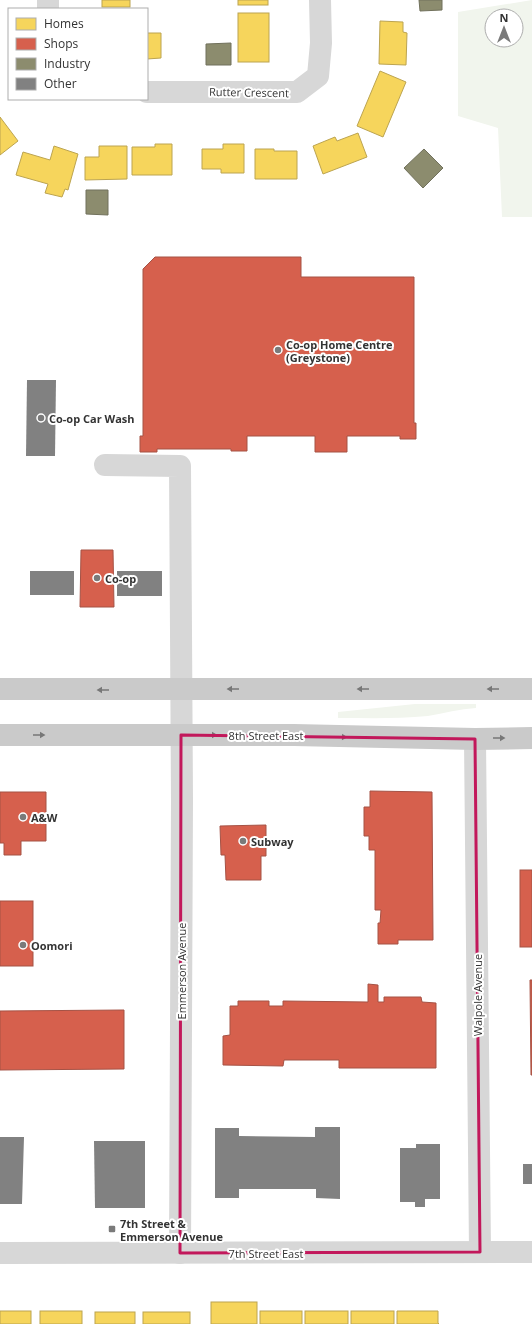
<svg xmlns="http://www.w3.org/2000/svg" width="532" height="1324" font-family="'Open Sans',sans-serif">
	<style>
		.green { fill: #f1f5ed; fill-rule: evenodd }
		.homes { fill: #f6d55c; stroke: #bca450 }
		.shops { fill: #d6604d; stroke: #a55245 }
		.industry { fill: #8c8c6e; stroke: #71715c }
		.building { fill: #818181 }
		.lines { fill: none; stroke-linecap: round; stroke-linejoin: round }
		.minor { stroke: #d7d7d7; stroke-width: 22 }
		.major { stroke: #cacaca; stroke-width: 22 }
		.oneway { fill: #777 }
		.marked { fill: none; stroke: #c2185b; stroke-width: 3; stroke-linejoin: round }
		.poi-dot { fill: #7a7a7a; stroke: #fff; stroke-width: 1.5 }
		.labels { text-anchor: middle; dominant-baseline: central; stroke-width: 4; stroke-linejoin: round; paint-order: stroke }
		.street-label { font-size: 11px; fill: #333; stroke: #fff }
		.poi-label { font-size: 11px; font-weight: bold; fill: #333; stroke: #fff; text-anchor: start }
	</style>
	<rect width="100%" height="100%" fill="#fff"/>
	<g class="green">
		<path d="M532,0V217H502L498,128L458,116V12ZM492,16H516V40H492Z"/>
		<path d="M415,704H476V708C460,709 444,713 428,716C398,719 368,718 338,718V712Z"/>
	</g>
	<g class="homes">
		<rect x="102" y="0" width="28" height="7"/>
		<rect x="238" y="0" width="30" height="5"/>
		<rect x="238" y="13" width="31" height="49"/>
		<polygon points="380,21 403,22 403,32 407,33 406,65 379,64"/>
		<polygon points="147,33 161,33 161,58 147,59"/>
		<polygon points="380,71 406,82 383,137 357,126"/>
		<polygon points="0,117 18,141 0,155"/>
		<polygon points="358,133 367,157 323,174 313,146 335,137 337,141"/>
		<polygon points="155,144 172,144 172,175 132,175 132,147 155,147"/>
		<polygon points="223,144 244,144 244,173 221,173 221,169 202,169 202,149 223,149"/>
		<polygon points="54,146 78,154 68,190 65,189 62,197 45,193 48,184 16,175 23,152 50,160"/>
		<polygon points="99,146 127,146 127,179 85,180 85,157 99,157"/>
		<polygon points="255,149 274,149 274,151 297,151 297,179 255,179"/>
		<rect x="211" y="1302" width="46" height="22"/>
		<rect x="0" y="1311" width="31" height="13"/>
		<rect x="40" y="1311" width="42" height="13"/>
		<rect x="260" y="1311" width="42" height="13"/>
		<rect x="305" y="1311" width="43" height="13"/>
		<rect x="351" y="1311" width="43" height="13"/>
		<polygon points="397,1311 438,1311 438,1323 439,1324 397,1324"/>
		<rect x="95" y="1312" width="40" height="12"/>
		<rect x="143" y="1312" width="47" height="12"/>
	</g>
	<g class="shops">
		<polygon points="155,257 301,257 301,277 414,277 414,423 416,423 416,439 400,439 400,436 347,436 347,452 315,452 315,436 247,436 247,451 231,451 231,449 157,449 157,452 140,452 140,436 143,436 143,269"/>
		<polygon points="81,550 113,550 114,607 80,607"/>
		<polygon points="370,791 432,792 433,940 398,940 398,944 378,944 378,923 380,923 381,910 375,910 375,850 369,850 369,836 364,836 364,807 370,807"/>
		<polygon points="0,792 46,792 46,841 21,841 21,855 4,855 4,843 0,843"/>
		<polygon points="266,825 266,856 261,856 261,880 226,880 225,855 221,855 220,826"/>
		<rect x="520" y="870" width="12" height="77"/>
		<rect x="0" y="901" width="33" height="65"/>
		<polygon points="530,980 532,980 532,1075 531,1075"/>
		<polygon points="368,984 378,985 378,1002 384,1002 384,997 421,997 422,1002 436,1003 436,1068 339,1068 339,1060 284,1060 283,1066 223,1065 223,1036 230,1035 230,1006 238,1006 238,1001 269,1001 269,1006 283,1006 283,1001 368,1002"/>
		<polygon points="124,1010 124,1069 0,1070 0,1011"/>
	</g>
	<g class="industry">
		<polygon points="419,0 442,0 442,10 420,11"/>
		<polygon points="231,43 231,65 206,65 206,44"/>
		<polygon points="424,149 443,168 423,188 404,168"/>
		<polygon points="86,190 108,190 108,215 86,214"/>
	</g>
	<g class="building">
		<polygon points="27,380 56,380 55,456 26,456"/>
		<rect x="30" y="571" width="44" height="24"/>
		<rect x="117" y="571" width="45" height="25"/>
		<polygon points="315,1127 340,1127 340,1199 316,1198 316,1189 239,1189 239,1198 215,1198 215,1128 239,1128 239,1136 315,1137"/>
		<polygon points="0,1137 24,1137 22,1204 0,1204"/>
		<polygon points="94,1141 145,1141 145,1208 95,1208"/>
		<polygon points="416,1144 440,1144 440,1199 425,1199 425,1207 415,1207 415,1202 400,1202 400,1148 416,1148"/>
		<rect x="523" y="1164" width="9" height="20"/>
	</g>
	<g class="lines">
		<g class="minor">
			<polyline points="48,9 48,0"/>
			<polyline points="147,92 297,92 318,76 321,43 320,0"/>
			<polyline points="105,465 180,466 182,800 180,1253"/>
			<polyline points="475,739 480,1252"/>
			<polyline points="0,1253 532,1252"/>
		</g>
		<g class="major">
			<polyline points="0,689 532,689"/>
			<polyline points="0,735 294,735 475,739 532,738"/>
		</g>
	</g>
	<defs><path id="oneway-solid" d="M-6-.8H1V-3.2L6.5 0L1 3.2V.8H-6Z"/></defs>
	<g class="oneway">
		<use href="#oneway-solid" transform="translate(233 689) rotate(180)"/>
		<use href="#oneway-solid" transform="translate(363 689) rotate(180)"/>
		<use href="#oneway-solid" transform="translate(493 689) rotate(180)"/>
		<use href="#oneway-solid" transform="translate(103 690) rotate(180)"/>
		<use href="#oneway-solid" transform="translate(39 735)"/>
		<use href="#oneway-solid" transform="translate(211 735)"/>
		<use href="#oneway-solid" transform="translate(341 737) rotate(2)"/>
		<use href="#oneway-solid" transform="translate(499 738)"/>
	</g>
	<path class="marked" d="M181,735L475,739L480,1252L180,1253Z"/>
	<g class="poi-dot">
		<circle cx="278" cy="350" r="4"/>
		<circle cx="41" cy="418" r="4"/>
		<circle cx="97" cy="578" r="4"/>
		<circle cx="23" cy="817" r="4"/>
		<circle cx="243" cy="841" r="4"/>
		<circle cx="23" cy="945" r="4"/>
		<rect x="108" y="1225" width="8" height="8" rx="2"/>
	</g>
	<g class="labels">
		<g class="street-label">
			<text transform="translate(249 92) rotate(1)">Rutter Crescent</text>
			<text x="266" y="735">8th Street East</text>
			<text transform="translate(181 971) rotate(-90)">Emmerson Avenue</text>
			<text transform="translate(477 995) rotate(-90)">Walpole Avenue</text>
			<text x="266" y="1253">7th Street East</text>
		</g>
		<g class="poi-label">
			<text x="286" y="344">Co-op Home Centre<tspan x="286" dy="13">(Greystone)</tspan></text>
			<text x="49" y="418">Co-op Car Wash</text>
			<text x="105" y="578">Co-op</text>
			<text x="31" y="817">A&amp;W</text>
			<text x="251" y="841">Subway</text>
			<text x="31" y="945">Oomori</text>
			<text x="120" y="1223">7th Street &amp;<tspan x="120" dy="13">Emmerson Avenue</tspan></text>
		</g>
	</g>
	<rect x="8" y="8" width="140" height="92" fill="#ffffff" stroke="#adadad"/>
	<rect x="16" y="18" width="20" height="12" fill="#f6d55c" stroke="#adadad"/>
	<text x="44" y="28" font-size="12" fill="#333333">Homes</text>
	<rect x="16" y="38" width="20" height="12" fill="#d6604d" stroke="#adadad"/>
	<text x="44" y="48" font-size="12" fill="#333333">Shops</text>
	<rect x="16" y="58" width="20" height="12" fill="#8c8c6e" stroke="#adadad"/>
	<text x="44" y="68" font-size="12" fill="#333333">Industry</text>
	<rect x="16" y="78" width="20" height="12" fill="#818181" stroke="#adadad"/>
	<text x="44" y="88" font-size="12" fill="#333333">Other</text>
	<g transform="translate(504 28)"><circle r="19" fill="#ffffff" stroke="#adadad"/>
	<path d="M0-3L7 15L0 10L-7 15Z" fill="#7a7a7a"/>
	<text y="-6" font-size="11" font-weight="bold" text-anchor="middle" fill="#333333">N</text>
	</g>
</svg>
